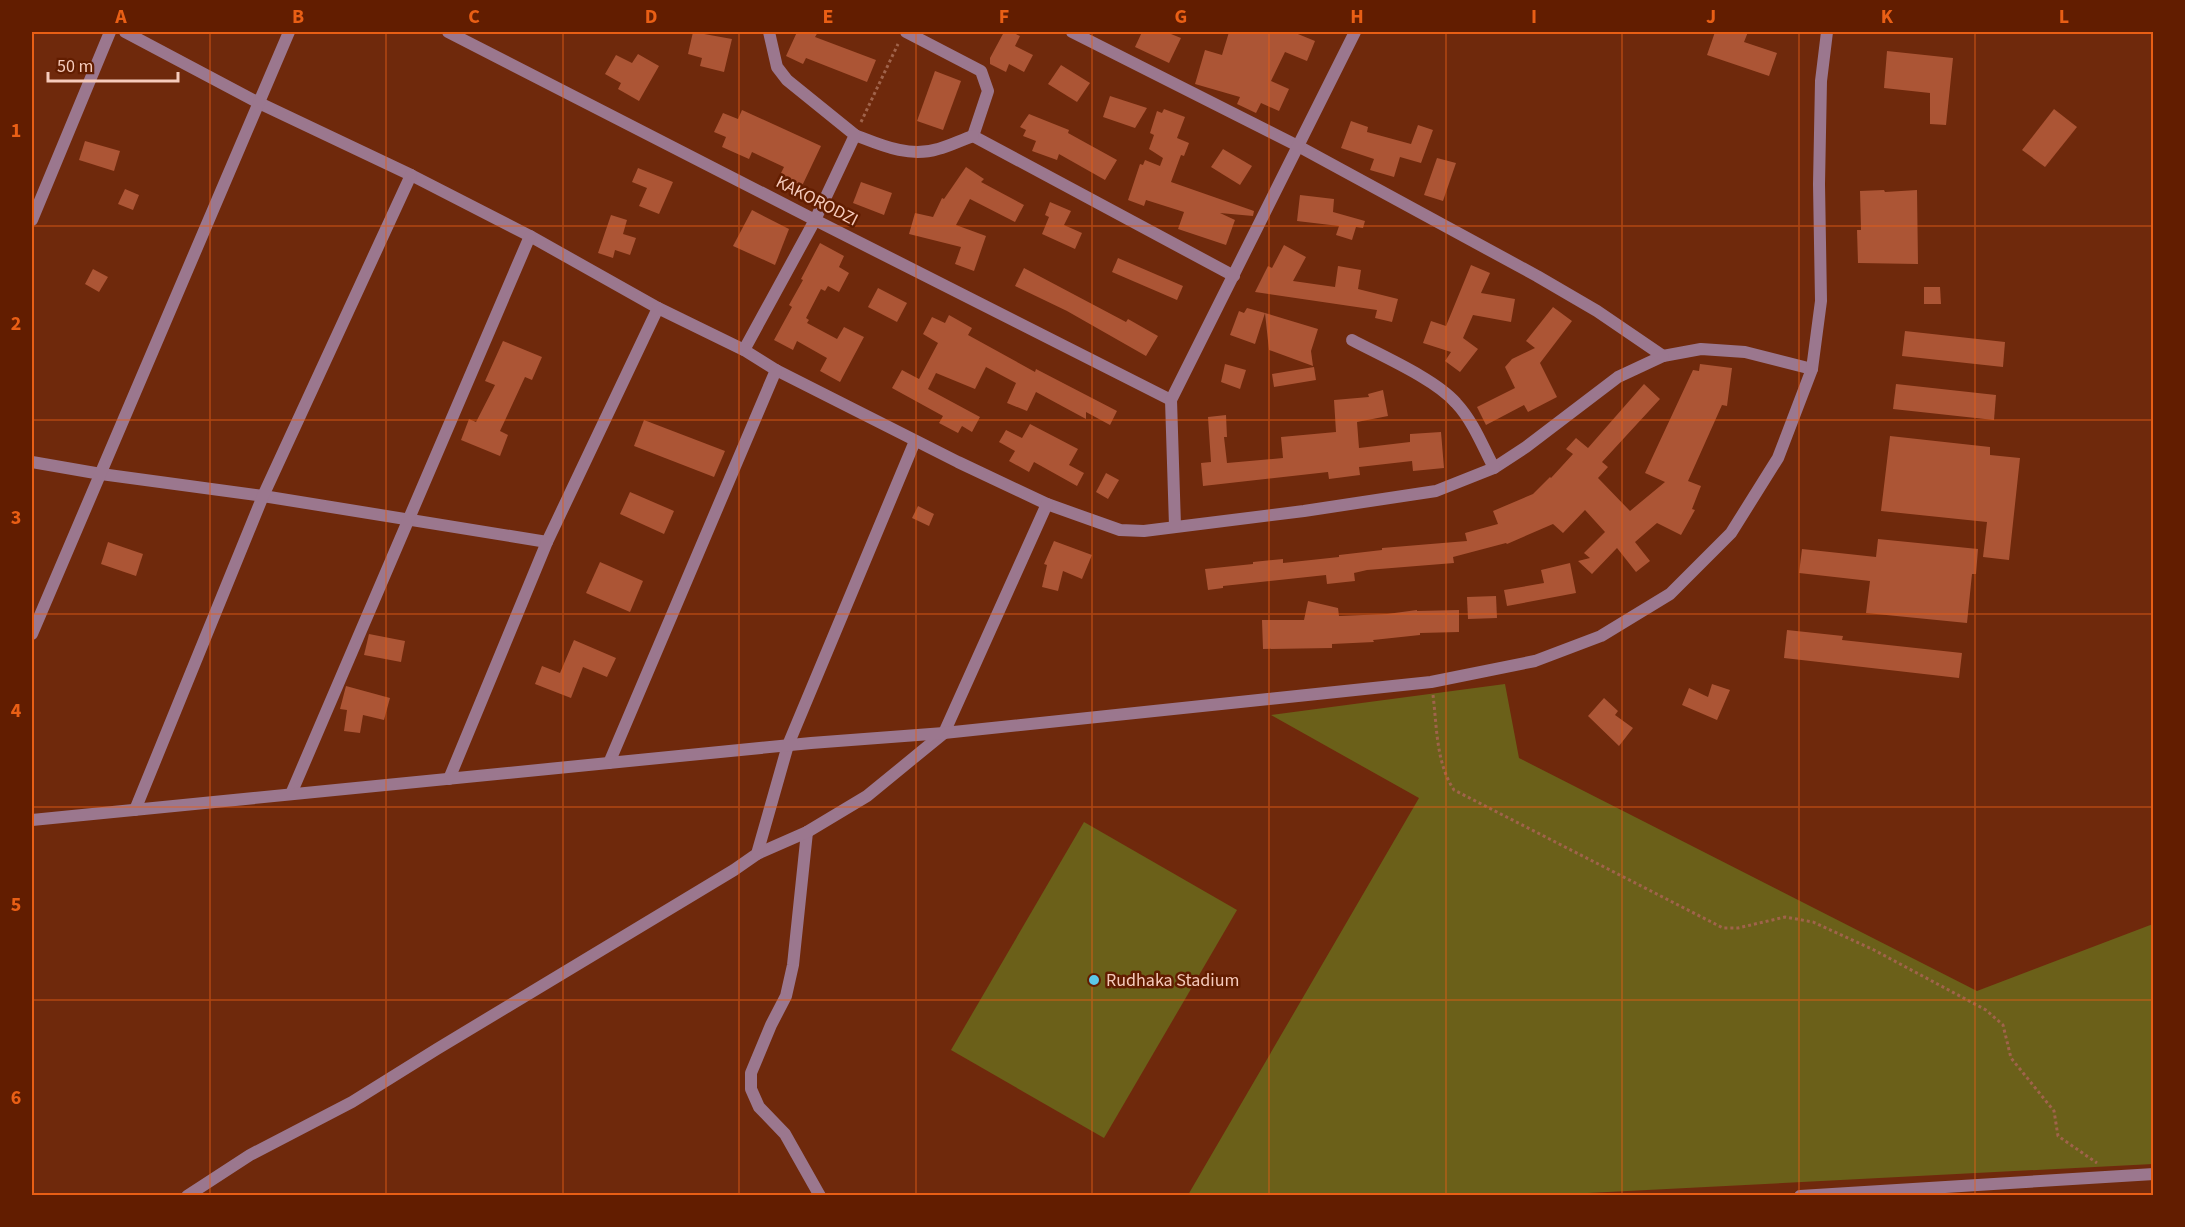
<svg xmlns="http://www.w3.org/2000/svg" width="2185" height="1227" font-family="'Source Sans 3',sans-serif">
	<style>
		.green { fill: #6b6019 }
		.building { fill: #ac5535 }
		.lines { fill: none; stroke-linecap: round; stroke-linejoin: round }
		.path { stroke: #a0634b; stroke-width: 3; stroke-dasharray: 3 3; stroke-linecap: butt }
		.minor { stroke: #9b778e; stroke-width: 12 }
		.tertiary { stroke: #9b778e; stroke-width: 12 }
		.grid { fill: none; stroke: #e95f15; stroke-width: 1.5; stroke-opacity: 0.55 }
		.poi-dot { fill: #5cc7e7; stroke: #621d00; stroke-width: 2 }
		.labels { text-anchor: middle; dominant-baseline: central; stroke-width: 5; stroke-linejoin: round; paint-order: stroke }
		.street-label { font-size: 18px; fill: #f6cbbc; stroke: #621d00 }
		.poi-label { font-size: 18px; fill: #f6cbbc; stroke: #621d00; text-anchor: start }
		.neatline { fill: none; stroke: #e95f15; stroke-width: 2 }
		.grid-label { font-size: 20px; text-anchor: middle; font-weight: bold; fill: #e95f15 }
	</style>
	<rect width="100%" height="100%" fill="#6f290c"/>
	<g class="green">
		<polygon points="1505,684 1519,758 1977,991 2153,924 2153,1164 1549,1195 1188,1195 1419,798 1271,715"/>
		<polygon points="1084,822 1237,910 1104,1138 951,1050"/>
	</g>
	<g class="building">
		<polygon points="693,32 732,39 724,72 700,66 702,58 688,54"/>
		<polygon points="797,32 818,32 815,37 876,60 867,82 806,58 803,64 786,56"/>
		<polygon points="1004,32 1011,32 1020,36 1015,46 1033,55 1024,72 1009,64 1006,72 990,64 990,58"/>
		<polygon points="1142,32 1166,32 1181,38 1169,63 1135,47"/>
		<polygon points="1229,32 1293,32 1315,41 1307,61 1285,52 1271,81 1289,89 1279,111 1261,103 1256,113 1237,104 1240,97 1195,84 1205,50 1222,55"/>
		<polygon points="1715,32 1748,32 1744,42 1777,53 1769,76 1707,55"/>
		<polygon points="1887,51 1953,58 1946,125 1930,124 1930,93 1884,88"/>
		<polygon points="638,54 659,66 639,101 618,89 621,83 605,74 616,55 632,63"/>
		<polygon points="1061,65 1090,83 1077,102 1048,84"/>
		<polygon points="935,71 961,81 943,130 917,121"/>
		<polygon points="1110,96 1147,108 1135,128 1103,117"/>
		<polygon points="1164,109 1185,117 1177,138 1189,143 1184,156 1181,155 1171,182 1254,211 1253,216 1220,213 1235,220 1226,245 1178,229 1184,212 1146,200 1144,206 1128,200 1140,164 1143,165 1145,160 1160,166 1163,158 1149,149 1154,135 1150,133 1157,111 1162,113"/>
		<polygon points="2054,109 2077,127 2045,167 2022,150"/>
		<polygon points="742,110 821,146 802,186 780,175 784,167 752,152 749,159 722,147 726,137 714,132 723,113 738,119"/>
		<polygon points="1029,114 1069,130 1068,133 1117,160 1105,180 1059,154 1057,160 1032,151 1036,141 1023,136 1026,130 1020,127"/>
		<polygon points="1351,121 1368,127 1367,132 1411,144 1418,125 1433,130 1421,163 1400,157 1394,177 1370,170 1374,159 1341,148"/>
		<polygon points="85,141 120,151 114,171 79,160"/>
		<polygon points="1223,149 1252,166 1240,185 1211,167"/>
		<polygon points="1437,158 1456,163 1443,201 1424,195"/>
		<polygon points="966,167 984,179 981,182 1024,205 1015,222 970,199 956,225 986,236 974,271 955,264 961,247 909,234 915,213 933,217 942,198 944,199"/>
		<polygon points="638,168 673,182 659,214 639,206 647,188 632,182"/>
		<polygon points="861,182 892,193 884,215 853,203"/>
		<polygon points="125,189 139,195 133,210 118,204"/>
		<polygon points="1884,190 1885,192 1917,190 1918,264 1858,263 1857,230 1861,230 1860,191"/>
		<polygon points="1300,195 1334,199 1333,212 1365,221 1363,228 1356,227 1352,240 1336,235 1339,226 1297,221"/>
		<polygon points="1050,202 1071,211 1064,225 1082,233 1075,249 1042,234 1049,217 1045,215"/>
		<polygon points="752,210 789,229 775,265 733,246"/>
		<polygon points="611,215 627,220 623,234 636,238 630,255 615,250 613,258 598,253"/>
		<polygon points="820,243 844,256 839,267 849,273 839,292 828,286 825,291 821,289 806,318 809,320 807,323 837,339 844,327 864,337 840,382 820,371 827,358 797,341 793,350 774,340 792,307 789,305 803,280 801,279"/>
		<polygon points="1284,245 1306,257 1293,281 1335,287 1338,266 1361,270 1358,289 1398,299 1392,322 1375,318 1377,310 1255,292 1268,266 1272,268"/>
		<polygon points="1118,258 1183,286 1177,300 1112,272"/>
		<polygon points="1471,265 1490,273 1481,293 1515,299 1511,322 1473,315 1463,338 1478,349 1460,372 1445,361 1451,352 1423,343 1431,321 1446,326"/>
		<polygon points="1024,268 1126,322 1128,319 1158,336 1146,356 1067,311 1015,286"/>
		<polygon points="93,269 108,277 99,292 85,284"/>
		<polygon points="1924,287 1940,287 1941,304 1924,304"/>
		<polygon points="878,288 907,303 897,322 868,307"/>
		<polygon points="1553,307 1572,321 1540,363 1557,397 1528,412 1524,405 1486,425 1477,407 1515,388 1505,367 1512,359 1535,348 1526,341"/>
		<polygon points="1247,308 1265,313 1255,344 1230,335 1239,311 1244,313"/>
		<polygon points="1265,313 1318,329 1311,351 1313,366 1269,350"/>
		<polygon points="949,315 972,328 968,335 1035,372 1036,369 1117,411 1110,425 1086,412 1086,419 1036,392 1027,411 1007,403 1016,383 986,367 975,389 936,373 928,389 980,417 972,432 962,426 958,433 939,423 943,416 892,388 902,370 919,379 938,343 923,334 932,317 945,323"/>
		<polygon points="1905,331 2005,342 2003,367 1902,356"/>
		<polygon points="503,341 542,357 532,380 525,377 500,431 508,435 500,456 461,440 469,419 476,422 495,385 485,381"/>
		<polygon points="1225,364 1246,370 1240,389 1221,382"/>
		<polygon points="1700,364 1732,368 1727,406 1722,405 1688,481 1701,486 1692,509 1695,510 1681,535 1657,523 1635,542 1650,561 1636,572 1617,548 1592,574 1578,561 1590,558 1584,553 1605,532 1585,510 1563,533 1553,524 1507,544 1506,543 1453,557 1454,563 1367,570 1354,573 1355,581 1327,584 1326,575 1223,586 1223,588 1208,590 1205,569 1253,564 1253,562 1283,559 1283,563 1339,557 1339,555 1382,550 1382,548 1467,541 1465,533 1498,524 1493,511 1533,494 1550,477 1551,478 1573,454 1566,449 1576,438 1588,448 1644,384 1660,399 1602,462 1608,467 1598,478 1630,511 1665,482 1645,473 1693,370 1699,371"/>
		<polygon points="1314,367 1316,380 1274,387 1272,374"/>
		<polygon points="1896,384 1996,395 1994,420 1893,409"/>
		<polygon points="1383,390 1388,416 1357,422 1359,448 1410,442 1410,434 1441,432 1444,468 1413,471 1412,461 1359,467 1360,475 1329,479 1328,472 1203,486 1201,463 1211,462 1208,417 1226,415 1227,437 1224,437 1227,463 1283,458 1281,437 1336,432 1334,400 1369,397 1368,394"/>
		<polygon points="644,420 725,451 714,477 634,446"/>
		<polygon points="1030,424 1078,449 1069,465 1084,473 1077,486 1034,462 1029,472 1009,461 1015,451 999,442 1006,430 1022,438"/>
		<polygon points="1890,436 1990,447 1990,455 2020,458 2009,560 1983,557 1987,522 1881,511"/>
		<polygon points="1106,473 1119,480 1108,499 1096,492"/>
		<polygon points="630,492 674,511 664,534 620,514"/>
		<polygon points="918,506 934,514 929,526 912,518"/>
		<polygon points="1878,539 1978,549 1976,574 1972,574 1967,623 1866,613 1870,581 1799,573 1802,549 1876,557"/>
		<polygon points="1054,541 1092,555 1082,579 1063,571 1058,591 1042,587 1047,565 1044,564"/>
		<polygon points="108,542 143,554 136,576 101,564"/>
		<polygon points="600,562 643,581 630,612 586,593"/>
		<polygon points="1570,563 1576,593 1507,606 1504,590 1544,583 1541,570"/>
		<polygon points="1496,596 1497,618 1468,619 1467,597"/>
		<polygon points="1308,601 1338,608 1339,616 1387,614 1417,610 1417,611 1459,610 1459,632 1420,633 1420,635 1373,640 1374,642 1332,644 1332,648 1263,649 1262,620 1304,620"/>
		<polygon points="1787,630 1843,636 1842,640 1962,653 1959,678 1784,658"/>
		<polygon points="369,634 405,641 401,662 364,655"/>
		<polygon points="574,640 616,658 607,677 583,667 571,698 535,684 542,666 560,673"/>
		<polygon points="1712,684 1730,690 1717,720 1682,705 1689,688 1708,697"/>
		<polygon points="346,686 390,698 384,720 363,715 360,733 344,731 347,710 340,709"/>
		<polygon points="1604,698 1618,711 1615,715 1633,728 1619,746 1588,716"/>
	</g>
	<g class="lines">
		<g class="path">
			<polyline points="861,122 898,44"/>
			<path d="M1433,695C1437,727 1436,763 1454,790L1723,928H1738L1785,917L1813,922L1874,950L1986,1010L2003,1025L2011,1058L2054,1111L2058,1136L2097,1163"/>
		</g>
		<g class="minor">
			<polyline points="125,32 257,102 411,175 530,236 658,308 744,350 776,370 958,462 1047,504 1120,530 1144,531 1304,511 1436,491 1494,468 1526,447 1618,377 1663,356 1701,349 1745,352 1812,369"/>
			<polyline points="448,32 815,220 1171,400"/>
			<polyline points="906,32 981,71 988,91 973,136 1234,276"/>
			<polyline points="1072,32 1298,146 1537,276 1597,311 1663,356"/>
			<path d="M855,135C881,145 909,158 938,149C950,146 961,140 973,136"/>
			<polyline points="32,220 110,32"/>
			<path d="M1352,340C1382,356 1435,379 1456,403C1473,421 1483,447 1494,468"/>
			<polyline points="744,350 815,220 855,135 787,80 777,67 769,32"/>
			<polyline points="32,462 101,474 263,496 547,542"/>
			<polyline points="1175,526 1171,400 1355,32"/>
			<polyline points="32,634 289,32"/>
			<polyline points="609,763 776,370"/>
			<polyline points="449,779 547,542 658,308"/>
			<polyline points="291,794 530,236"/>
			<polyline points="135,810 263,496 411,175"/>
			<polyline points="807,832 793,965 786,996 771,1025 751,1073 751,1089 759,1107 785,1134 820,1196"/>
			<polyline points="757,854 807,832 867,796 944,733 1047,504"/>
			<polyline points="187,1196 250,1155 352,1102 437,1049 734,870 757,854 788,745 915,441"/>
			<polyline points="1800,1196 2154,1174"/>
		</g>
		<polyline class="tertiary" points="32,820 811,743 944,733 1431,682 1535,661 1601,636 1670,594 1731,533 1778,458 1812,369 1821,301 1819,184 1821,81 1827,32"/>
	</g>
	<path class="grid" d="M210,32V1196M386,32V1196M563,32V1196M739,32V1196M916,32V1196M1092,32V1196M1269,32V1196M1446,32V1196M1622,32V1196M1799,32V1196M1975,32V1196M32,226H2154M32,420H2154M32,614H2154M32,807H2154M32,1000H2154"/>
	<circle class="poi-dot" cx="1094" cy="980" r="6"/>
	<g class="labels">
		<g class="street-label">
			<text transform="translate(817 201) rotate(27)">KAKORODZI</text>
		</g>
		<g class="poi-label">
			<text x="1106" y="980">Rudhaka Stadium</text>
		</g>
	</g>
	<rect width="2185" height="1227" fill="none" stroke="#621d00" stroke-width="66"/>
	<path d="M48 72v9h130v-9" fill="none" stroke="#f6cbbc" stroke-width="3"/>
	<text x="57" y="72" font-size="18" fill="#f6cbbc" stroke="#621d00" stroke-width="4.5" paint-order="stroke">50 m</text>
	<rect x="33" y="33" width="2119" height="1161" class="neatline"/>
	<g class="grid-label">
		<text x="121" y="23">A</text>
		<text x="298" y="23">B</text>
		<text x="474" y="23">C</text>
		<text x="651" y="23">D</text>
		<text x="828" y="23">E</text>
		<text x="1004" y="23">F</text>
		<text x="1181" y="23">G</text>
		<text x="1357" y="23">H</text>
		<text x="1534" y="23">I</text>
		<text x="1711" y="23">J</text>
		<text x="1887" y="23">K</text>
		<text x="2064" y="23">L</text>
		<text x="16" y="137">1</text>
		<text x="16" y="330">2</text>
		<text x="16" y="524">3</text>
		<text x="16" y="717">4</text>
		<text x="16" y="911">5</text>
		<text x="16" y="1104">6</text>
	</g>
</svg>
